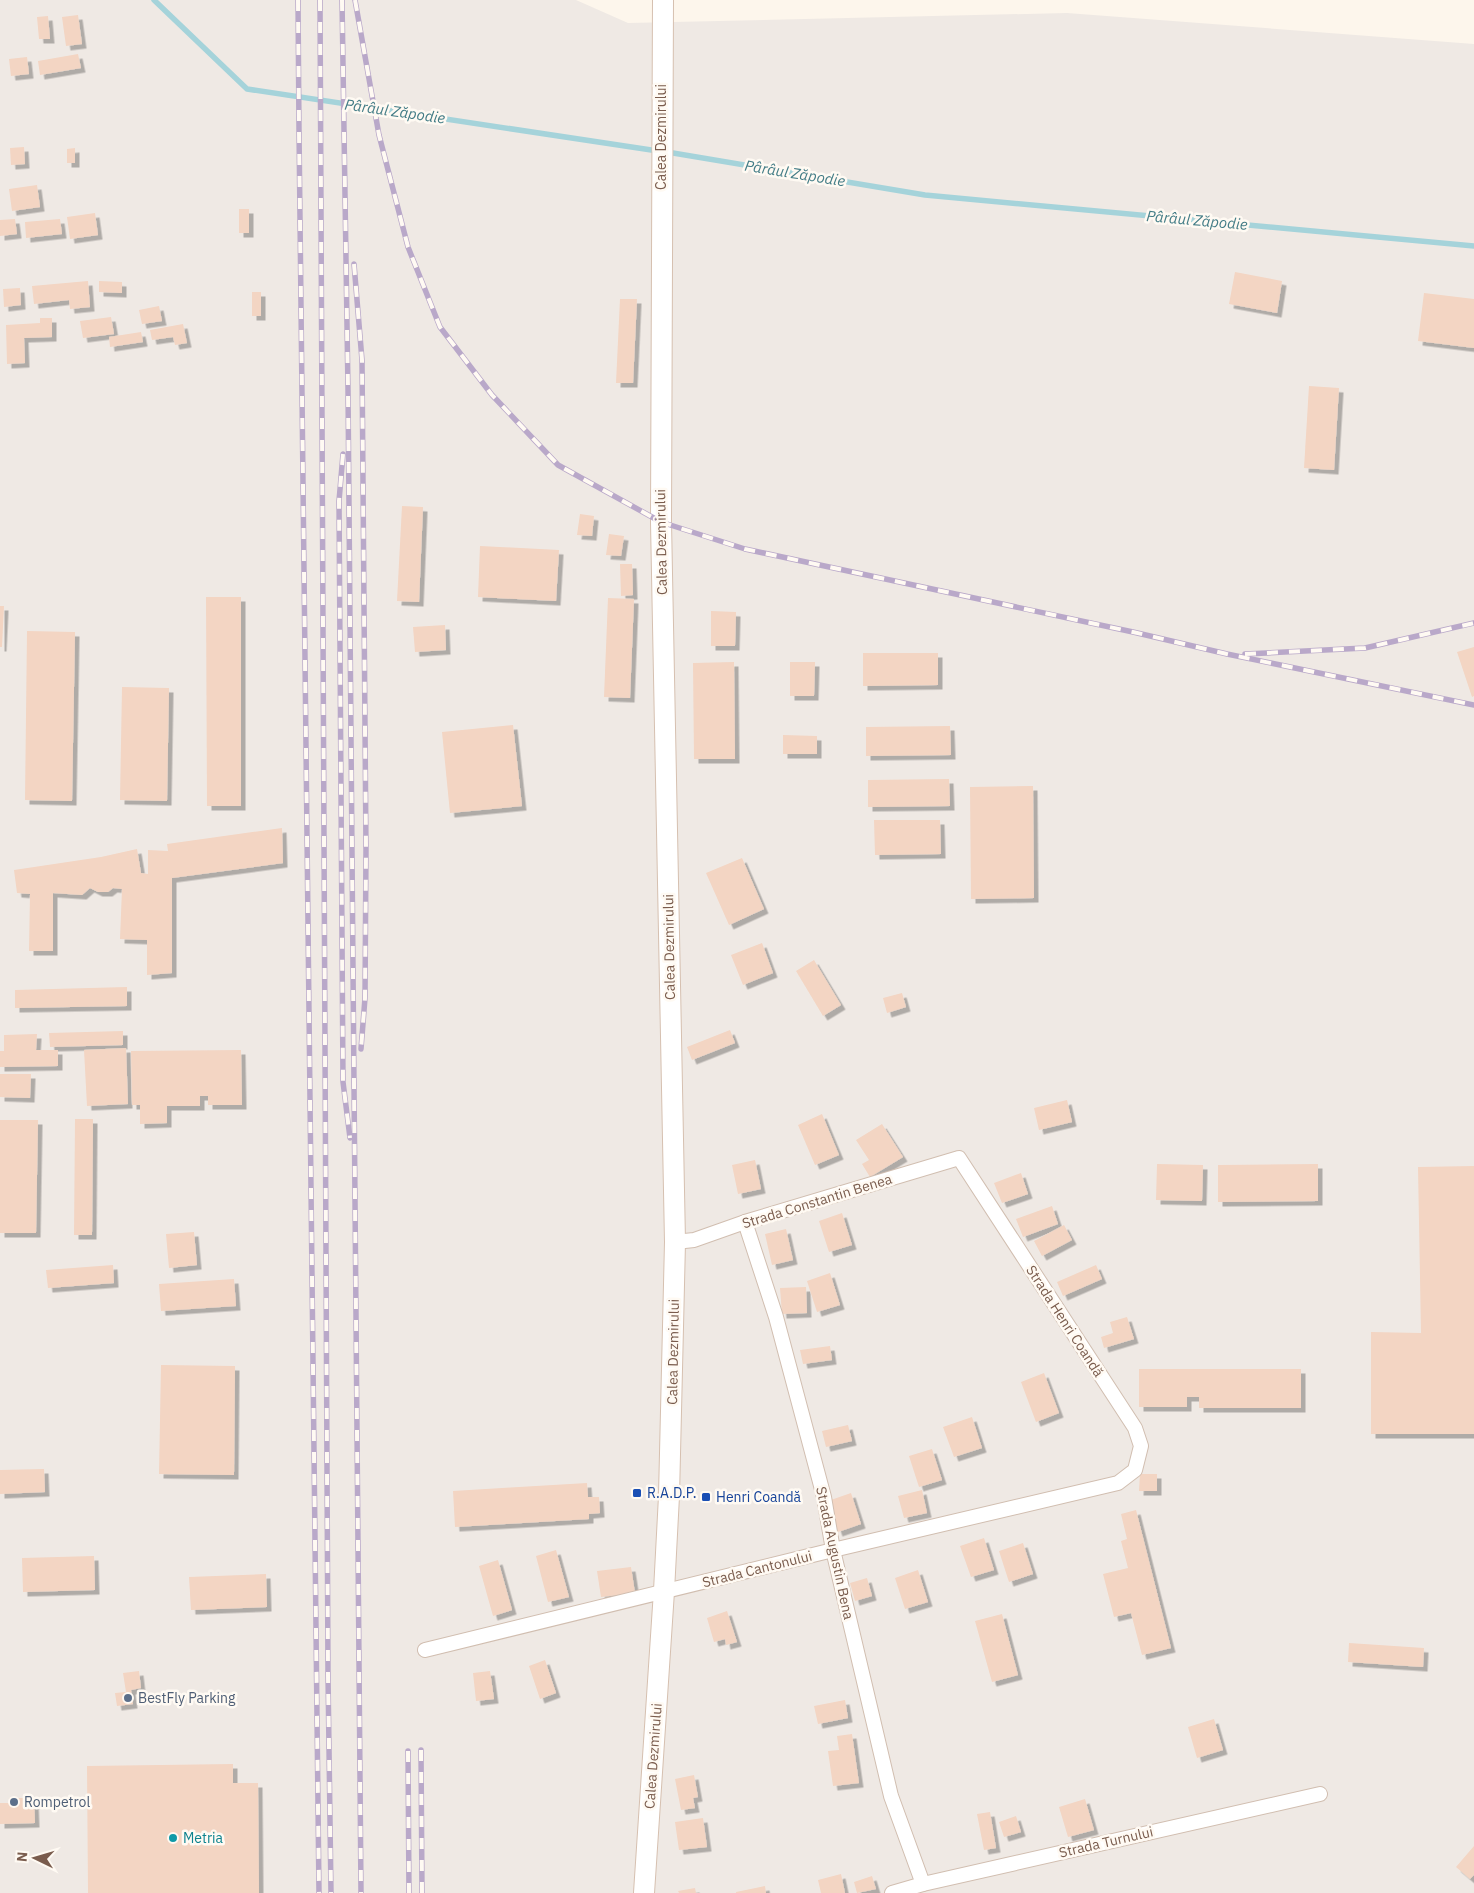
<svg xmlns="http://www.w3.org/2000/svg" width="1474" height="1893" font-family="'IBM Plex Sans',sans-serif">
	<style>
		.industrial { fill: #efe9e4 }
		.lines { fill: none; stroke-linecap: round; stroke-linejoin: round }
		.stream { stroke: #a5d3da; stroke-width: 5.5 }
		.building { fill: #f3d5c3; filter: url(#shadow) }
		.minor-casing { stroke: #d1beb0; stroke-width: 16 }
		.secondary-casing { stroke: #d6c0b0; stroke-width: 22 }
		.minor { stroke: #fff; stroke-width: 14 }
		.secondary { stroke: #fff; stroke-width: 20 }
		.rail-casing { stroke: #b9a8c9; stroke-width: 5.5 }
		.rail { stroke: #fffaf3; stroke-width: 4; stroke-dasharray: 11; stroke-linecap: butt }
		.transit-dot { fill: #1a4fb4; stroke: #fffaf3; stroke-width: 2 }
		.service-dot { fill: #5c6f8a; stroke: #fffaf3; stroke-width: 2 }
		.culture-dot { fill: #0f9aa8; stroke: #fffaf3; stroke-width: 2 }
		.labels { text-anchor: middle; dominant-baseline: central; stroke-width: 5; stroke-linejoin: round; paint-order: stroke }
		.street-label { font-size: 14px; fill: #7a5c4d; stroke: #fffaf3 }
		.transit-label { font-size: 14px; fill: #164399; stroke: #fffaf3; text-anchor: start }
		.service-label { font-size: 14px; fill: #4e5e75; stroke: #fffaf3; text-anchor: start }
		.culture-label { font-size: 14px; fill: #0d838f; stroke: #fffaf3; text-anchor: start }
		.water-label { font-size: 15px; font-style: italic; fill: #437c86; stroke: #fffaf3 }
	</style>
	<defs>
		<filter id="shadow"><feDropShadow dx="4.5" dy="4.5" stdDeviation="0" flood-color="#0004"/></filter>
	</defs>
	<rect width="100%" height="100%" fill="#fdf6ec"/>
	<polygon class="industrial" points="0,0 576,0 628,23 1067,13 1474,44 1474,1893 0,1893"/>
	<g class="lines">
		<g class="stream">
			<polyline points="154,0 247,89 658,151"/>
			<polyline points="667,152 925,195 1474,246"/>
		</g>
	</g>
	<g class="building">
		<polygon points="78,15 82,44 66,46 62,17"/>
		<polygon points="48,16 50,39 39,39 37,17"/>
		<polygon points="78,54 81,68 40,75 38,61"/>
		<polygon points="27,57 29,74 11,76 9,59"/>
		<polygon points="24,147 25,164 11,165 10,148"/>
		<polygon points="75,148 75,163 67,163 67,149"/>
		<polygon points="37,185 40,207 12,211 9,189"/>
		<rect x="239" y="209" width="10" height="24"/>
		<polygon points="95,213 98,235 70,239 67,217"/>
		<polygon points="15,219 17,234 0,236 0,220"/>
		<polygon points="60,219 62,234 26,238 25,222"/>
		<polygon points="1235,272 1282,281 1277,313 1229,304"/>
		<polygon points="88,281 90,307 70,309 69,300 34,304 32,286"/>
		<polygon points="99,281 122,282 122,293 99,292"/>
		<polygon points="20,288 21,305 4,307 3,289"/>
		<rect x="252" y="292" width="9" height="24"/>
		<polygon points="1424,293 1474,299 1474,348 1418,341"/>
		<polygon points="620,299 637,299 633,383 616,383"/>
		<polygon points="159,306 162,321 142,324 139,310"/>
		<polygon points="111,317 114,334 83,338 80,321"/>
		<polygon points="40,318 52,318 52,337 24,338 25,363 7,364 6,325 40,323"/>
		<polygon points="183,324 187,343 175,345 173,337 152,340 150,330"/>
		<polygon points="141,332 143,342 110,347 109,337"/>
		<polygon points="1309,386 1339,388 1334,470 1304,468"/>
		<polygon points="402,506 423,507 419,602 397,601"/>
		<polygon points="580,514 594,516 592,536 577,535"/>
		<polygon points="609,534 624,536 621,556 606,555"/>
		<polygon points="480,546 559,550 556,601 478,597"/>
		<polygon points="620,564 632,564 633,595 621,596"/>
		<polygon points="206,597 241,597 241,806 207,806"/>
		<polygon points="608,598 634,599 630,698 604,697"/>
		<polygon points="0,606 4,606 2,647 0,647"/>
		<polygon points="711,611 736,612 735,646 711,646"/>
		<polygon points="445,625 446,650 415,652 413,627"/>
		<polygon points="27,631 75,632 72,801 25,800"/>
		<polygon points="1474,647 1474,696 1472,697 1457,652"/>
		<polygon points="863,653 938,653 938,685 863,686"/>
		<polygon points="734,662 735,759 694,759 693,663"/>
		<polygon points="790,662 815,662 814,696 790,696"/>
		<polygon points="122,687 169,688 167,801 120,800"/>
		<polygon points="513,725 522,806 450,813 442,732"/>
		<polygon points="950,726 951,755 866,756 866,727"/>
		<polygon points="783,735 817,736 817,754 783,754"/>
		<polygon points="949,779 950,806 868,807 868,780"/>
		<polygon points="1033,786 1034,898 971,899 970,787"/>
		<polygon points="874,820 940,820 941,854 875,855"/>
		<polygon points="282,828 283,863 172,878 172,973 147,975 147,940 120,939 122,889 113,888 108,892 98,892 90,888 82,895 53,893 53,951 29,951 30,894 17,893 14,870 101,857 137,849 141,873 148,874 148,850 168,851 167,844"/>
		<polygon points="742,858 764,909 729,925 706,873"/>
		<polygon points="762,943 773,973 743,985 731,955"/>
		<polygon points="814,960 841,1005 823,1016 796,971"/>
		<polygon points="127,987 127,1006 15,1008 15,990"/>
		<polygon points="902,993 906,1007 887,1013 883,998"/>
		<polygon points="730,1030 735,1043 692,1060 687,1047"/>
		<polygon points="123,1031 123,1045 50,1047 49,1033"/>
		<polygon points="37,1034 36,1050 58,1050 58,1066 0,1067 0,1051 4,1051 4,1035"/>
		<polygon points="126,1048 128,1104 87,1106 84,1050"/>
		<polygon points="241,1050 242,1105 208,1105 208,1096 200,1096 200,1106 167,1106 167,1123 140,1124 140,1105 132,1105 131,1051"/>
		<polygon points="0,1074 31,1074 30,1098 0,1097"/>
		<polygon points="1067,1100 1072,1122 1039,1130 1034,1108"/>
		<polygon points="822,1114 839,1155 815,1165 798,1125"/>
		<polygon points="75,1119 93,1119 92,1235 74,1235"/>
		<polygon points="0,1120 38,1120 36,1233 0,1233"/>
		<polygon points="882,1124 903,1157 870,1177 862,1164 869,1160 856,1140"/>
		<polygon points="755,1160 761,1189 738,1194 732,1165"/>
		<polygon points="1157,1164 1203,1165 1202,1201 1156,1200"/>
		<polygon points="1318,1164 1318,1201 1218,1202 1218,1165"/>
		<polygon points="1474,1166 1474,1434 1371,1434 1371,1332 1421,1333 1418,1167"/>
		<polygon points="1021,1173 1028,1194 1002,1203 994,1183"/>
		<polygon points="1052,1206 1058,1224 1023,1237 1016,1219"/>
		<polygon points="842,1213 852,1245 829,1252 819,1221"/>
		<polygon points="1064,1225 1072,1240 1042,1256 1034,1241"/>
		<polygon points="786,1229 793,1260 772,1265 765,1234"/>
		<polygon points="194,1232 197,1265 169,1268 166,1234"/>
		<polygon points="113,1265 114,1283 48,1288 46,1270"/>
		<polygon points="1096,1265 1102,1279 1063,1296 1057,1282"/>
		<polygon points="830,1273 840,1305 817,1312 807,1281"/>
		<polygon points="234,1279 236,1306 161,1311 159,1284"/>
		<polygon points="806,1287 807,1313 782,1314 780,1288"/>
		<polygon points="1127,1317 1134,1339 1104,1348 1101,1337 1113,1333 1110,1322"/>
		<polygon points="830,1346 832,1360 803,1364 800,1350"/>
		<polygon points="161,1365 235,1366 234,1475 159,1474"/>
		<polygon points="1139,1369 1301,1369 1301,1408 1199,1408 1199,1397 1187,1397 1187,1407 1139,1407"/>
		<polygon points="1044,1373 1059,1413 1036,1422 1021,1382"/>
		<polygon points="972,1417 982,1448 954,1457 943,1427"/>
		<polygon points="848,1425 852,1441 826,1447 822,1431"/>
		<polygon points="932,1449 942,1480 919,1487 909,1456"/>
		<polygon points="44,1469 45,1492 0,1494 0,1470"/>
		<polygon points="1140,1474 1157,1474 1157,1491 1139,1491"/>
		<polygon points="587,1483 588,1497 599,1497 600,1513 589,1514 589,1519 455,1527 453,1491"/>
		<polygon points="922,1490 927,1513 904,1518 898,1496"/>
		<polygon points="851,1493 861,1524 838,1532 828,1501"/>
		<polygon points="1136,1510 1171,1648 1142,1655 1131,1613 1114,1617 1103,1574 1128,1568 1121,1541 1127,1539 1121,1514"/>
		<polygon points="984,1538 994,1570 971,1577 960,1546"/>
		<polygon points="1023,1543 1033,1574 1009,1582 999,1551"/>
		<polygon points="556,1550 569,1597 548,1602 536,1556"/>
		<polygon points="94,1556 95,1590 23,1592 22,1558"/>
		<polygon points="498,1560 512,1610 493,1616 479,1566"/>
		<polygon points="631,1567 635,1593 601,1597 597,1571"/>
		<polygon points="918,1570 928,1602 905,1609 895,1578"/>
		<polygon points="266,1574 267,1607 191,1610 189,1577"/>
		<polygon points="867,1578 872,1596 855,1601 850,1583"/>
		<polygon points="727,1611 737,1642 726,1645 725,1639 714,1642 707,1618"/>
		<polygon points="1002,1614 1018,1675 992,1682 975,1621"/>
		<polygon points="1349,1643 1424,1648 1423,1667 1348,1662"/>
		<polygon points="545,1660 556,1693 540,1699 529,1666"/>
		<polygon points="139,1671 141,1688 131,1690 133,1704 117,1706 115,1693 126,1692 123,1673"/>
		<polygon points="490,1671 494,1699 476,1701 473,1673"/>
		<polygon points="845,1700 848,1718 818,1724 814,1706"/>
		<polygon points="1214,1719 1223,1750 1197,1758 1188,1727"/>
		<polygon points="852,1734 859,1783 833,1786 828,1751 839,1750 837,1736"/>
		<polygon points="233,1764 233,1783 258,1783 259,1893 88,1893 87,1766"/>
		<polygon points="694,1775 698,1797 693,1798 695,1808 681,1810 675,1779"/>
		<polygon points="9,1798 34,1798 35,1823 0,1824 0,1803 9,1803"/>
		<polygon points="1085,1799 1094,1830 1068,1837 1059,1807"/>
		<polygon points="990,1812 996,1848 984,1850 977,1814"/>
		<polygon points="1016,1816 1021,1832 1004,1837 999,1822"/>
		<polygon points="703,1818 707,1847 679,1850 675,1822"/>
		<polygon points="1474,1846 1474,1875 1470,1879 1456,1867"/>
		<polygon points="841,1874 845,1893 821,1893 818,1880"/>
		<polygon points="872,1876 876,1889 857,1893 854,1882"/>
		<polygon points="765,1886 766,1893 736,1893 736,1892"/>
		<polygon points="695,1888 696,1893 679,1893 678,1891"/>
	</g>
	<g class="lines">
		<g class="minor-casing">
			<g id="minor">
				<polyline points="745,1222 776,1317 824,1497 833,1550 891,1796 923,1884"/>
				<polyline points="425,1650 833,1550 1118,1483 1135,1470 1141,1446 1135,1428 959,1158 745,1222 694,1240 675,1242"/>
				<polyline points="892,1893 923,1884 1320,1794"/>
			</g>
		</g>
		<g class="secondary-casing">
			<polyline id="secondary" points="644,1893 664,1591 669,1496 675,1242 661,522 663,0"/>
		</g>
		<use href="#minor" class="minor"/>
		<use href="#secondary" class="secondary"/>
		<g class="rail-casing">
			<g id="rail">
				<polyline points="298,0 299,130 319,1893"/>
				<polyline points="320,0 328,1675 331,1893"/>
				<polyline points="342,0 348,390 361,1893"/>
				<polyline points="355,0 379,135 408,247 440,327 492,395 558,465 661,522 745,549 1133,632 1227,654 1474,705"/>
				<polyline points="354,264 362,360 366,849 365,998 361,1049"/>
				<polyline points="343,454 339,501 343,1082 350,1138"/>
				<polyline points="1245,654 1365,648 1474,623"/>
				<polyline points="421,1750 422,1893"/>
				<polyline points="408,1751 409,1893"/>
			</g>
		</g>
		<use href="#rail" class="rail"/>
	</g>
	<g class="transit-dot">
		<rect x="632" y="1488" width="10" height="10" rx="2.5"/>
		<rect x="701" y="1492" width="10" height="10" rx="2.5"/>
	</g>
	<g class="service-dot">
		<circle cx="128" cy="1698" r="5"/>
		<circle cx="14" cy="1802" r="5"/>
	</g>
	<circle class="culture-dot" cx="173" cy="1838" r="5"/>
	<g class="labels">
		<g class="street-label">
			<text transform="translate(661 137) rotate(-90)">Calea Dezmirului</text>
			<text transform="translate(661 542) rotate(-91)">Calea Dezmirului</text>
			<text transform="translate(669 947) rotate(-91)">Calea Dezmirului</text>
			<text transform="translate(817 1201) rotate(-17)">Strada Constantin Benea</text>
			<text transform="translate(1065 1321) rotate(57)">Strada Henri Coandă</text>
			<text transform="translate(673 1352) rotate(-89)">Calea Dezmirului</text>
			<text transform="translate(835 1553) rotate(78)">Strada Augustin Bena</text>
			<text transform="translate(757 1569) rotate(-14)">Strada Cantonului</text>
			<text transform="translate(653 1756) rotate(-86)">Calea Dezmirului</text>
			<text transform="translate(1106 1842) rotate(-13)">Strada Turnului</text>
		</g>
		<g class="transit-label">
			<text x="647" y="1493">R.A.D.P.</text>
			<text x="716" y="1497">Henri Coandă</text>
		</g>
		<g class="service-label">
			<text x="138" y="1698">BestFly Parking</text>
			<text x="24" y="1802">Rompetrol</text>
		</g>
		<g class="culture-label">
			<text x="183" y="1838">Metria</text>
		</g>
		<g class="water-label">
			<text transform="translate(395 111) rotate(8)">Pârâul Zăpodie</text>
			<text transform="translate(795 173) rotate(9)">Pârâul Zăpodie</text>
			<text transform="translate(1197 220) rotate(5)">Pârâul Zăpodie</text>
		</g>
	</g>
	<g transform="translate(35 1858) rotate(275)" stroke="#fffaf3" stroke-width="4" paint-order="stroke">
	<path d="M0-4L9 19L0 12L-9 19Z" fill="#7a5c4d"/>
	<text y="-8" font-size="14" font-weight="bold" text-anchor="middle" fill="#7a5c4d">N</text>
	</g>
</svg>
